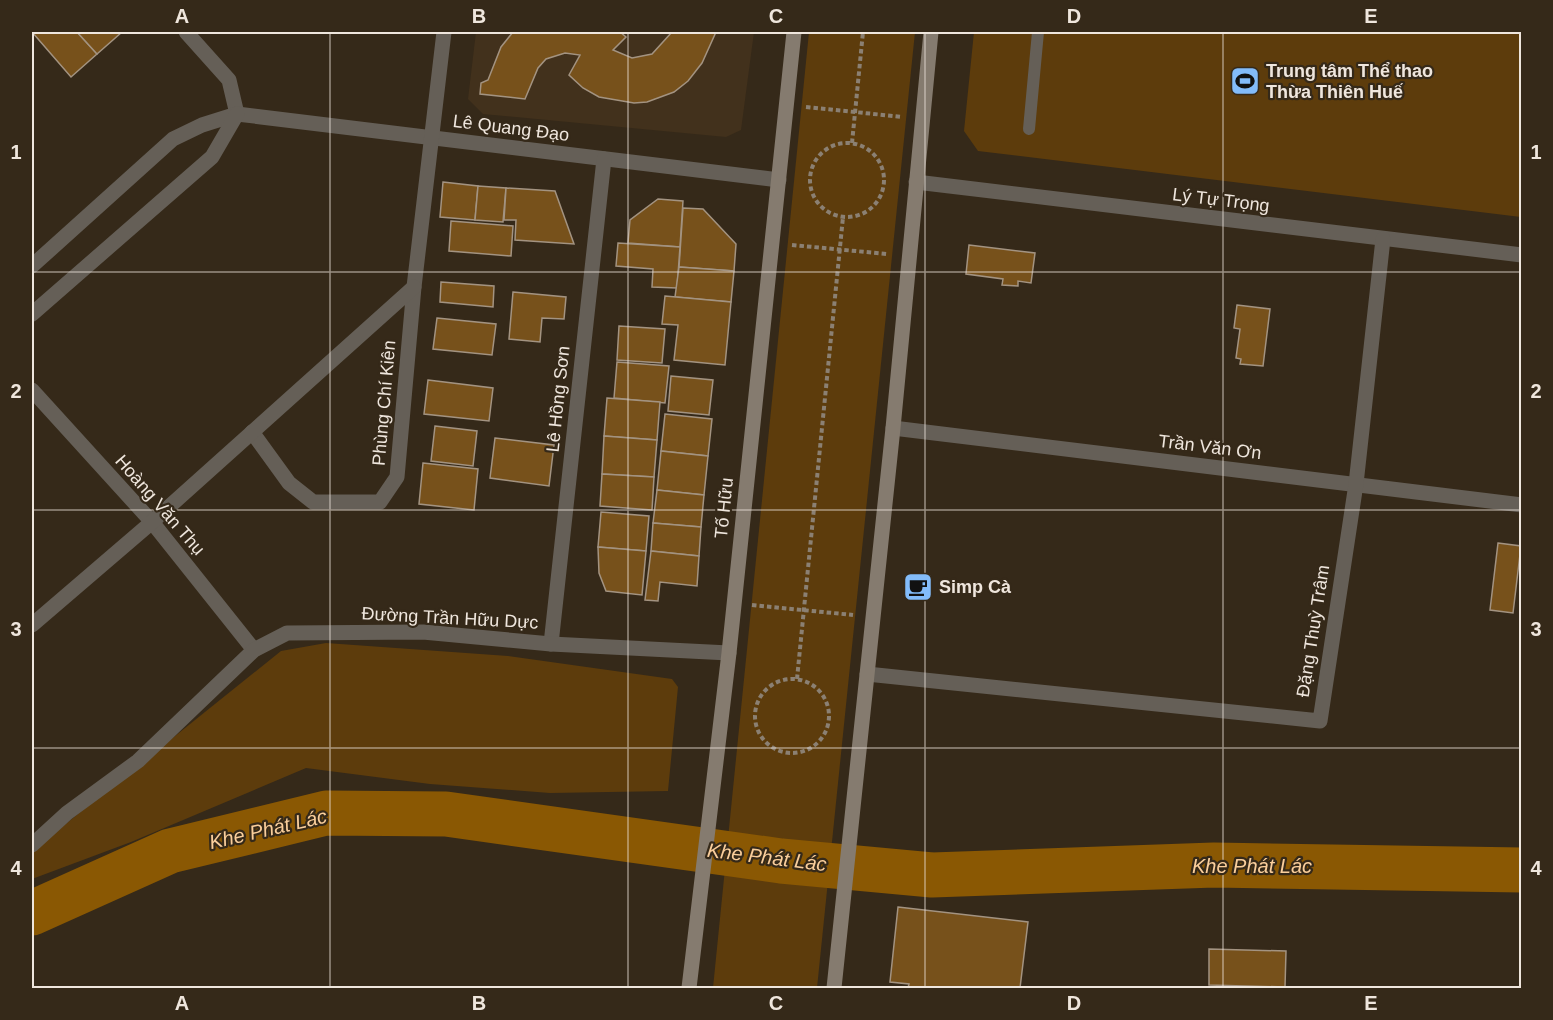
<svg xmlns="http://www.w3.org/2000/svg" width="1553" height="1020" font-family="Arial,sans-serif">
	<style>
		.built { fill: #42311c }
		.green { fill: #5d3c0c }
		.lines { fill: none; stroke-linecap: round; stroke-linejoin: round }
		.river { stroke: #8a5803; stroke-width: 45 }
		.building { fill: #77511b; stroke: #a39381; stroke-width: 1.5 }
		.path { stroke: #8b8073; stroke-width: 4; stroke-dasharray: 4.5 3; stroke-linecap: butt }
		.service { stroke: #655f57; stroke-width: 12 }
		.minor { stroke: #655f57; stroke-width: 15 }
		.secondary { stroke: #857b6f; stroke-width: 15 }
		.grid { fill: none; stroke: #efe6dd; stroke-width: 1.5; stroke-opacity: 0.55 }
		.labels { text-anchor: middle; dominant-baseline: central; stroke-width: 4.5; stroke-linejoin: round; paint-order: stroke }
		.poi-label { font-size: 18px; font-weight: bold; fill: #efe6dd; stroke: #352919; text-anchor: start }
		.street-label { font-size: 18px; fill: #efe6dd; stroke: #352919 }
		.water-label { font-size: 20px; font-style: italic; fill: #face9b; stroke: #352919 }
		.neatline { fill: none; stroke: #efe6dd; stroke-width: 2 }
		.grid-label { font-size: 20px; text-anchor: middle; font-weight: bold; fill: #efe6dd }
	</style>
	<rect width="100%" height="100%" fill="#352919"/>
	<polygon class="built" points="476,32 754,32 741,130 726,137 483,114 468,99"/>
	<g class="green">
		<polygon points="809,32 915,32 817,988 713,988"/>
		<polygon points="974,32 1521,32 1521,217 978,151 964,131"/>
		<polygon points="326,643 508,656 672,679 678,687 668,791 550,793 430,784 306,768 131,842 32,879 32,851 281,651"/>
	</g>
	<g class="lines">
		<polyline class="river" points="32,913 170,851 326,813 446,814 781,861 932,875 1214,865 1522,870"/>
	</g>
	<g class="building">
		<polygon points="32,32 77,32 97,54 71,77"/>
		<polygon points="77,32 122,32 97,54"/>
		<polygon points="513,32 620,32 626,37 613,50 632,58 652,54 672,32 716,32 702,63 688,81 674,92 647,102 634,103 599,97 583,88 569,75 580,55 565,53 546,59 538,68 525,99 480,94 481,83 488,80 501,47"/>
		<polygon points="443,182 478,186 475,220 440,217"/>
		<polygon points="478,186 506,188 503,222 475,220"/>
		<polygon points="506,188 555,191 574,244 515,240 516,220 504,220"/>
		<polygon points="658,199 683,201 680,247 628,243 630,220"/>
		<polygon points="683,208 703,209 736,244 734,271 679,267"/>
		<polygon points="451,221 513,226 511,256 449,251"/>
		<polygon points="618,243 680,247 677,288 652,287 653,269 616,266"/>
		<polygon points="969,245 1035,253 1031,283 1018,281 1018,286 1002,285 1003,279 966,274"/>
		<polygon points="679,267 734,271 731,302 675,297"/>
		<polygon points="441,282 494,286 493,307 440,302"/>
		<polygon points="513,292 566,297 564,319 542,318 540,342 509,339"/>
		<polygon points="665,296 731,302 725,365 674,360 678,325 662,324"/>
		<polygon points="1237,305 1270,309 1263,366 1240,364 1241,359 1236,358 1240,329 1234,328"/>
		<polygon points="437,318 496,324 492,355 433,349"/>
		<polygon points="619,326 665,329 662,363 617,360"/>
		<polygon points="617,362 669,366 665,403 614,398"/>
		<polygon points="671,376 713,380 709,415 668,411"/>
		<polygon points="428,380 493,388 489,421 424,414"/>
		<polygon points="607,398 660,402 657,440 604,436"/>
		<polygon points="665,414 712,419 708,456 661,451"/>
		<polygon points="435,426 477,431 473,466 431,461"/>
		<polygon points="604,436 657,440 654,477 602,474"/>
		<polygon points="495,438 554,445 549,486 490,478"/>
		<polygon points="661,451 708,456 704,495 657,490"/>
		<polygon points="423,463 478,469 474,510 419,504"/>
		<polygon points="602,474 654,477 652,510 600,506"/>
		<polygon points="657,490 704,495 701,527 653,523"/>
		<polygon points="601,512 649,516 646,551 598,547"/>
		<polygon points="653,523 701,527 699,556 651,551"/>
		<polygon points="1498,543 1521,546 1513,613 1490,610"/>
		<polygon points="598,547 646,551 642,595 606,591 599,573"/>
		<polygon points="651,551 699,556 697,586 660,582 658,601 645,600"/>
		<polygon points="898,907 1028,922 1020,988 908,988 909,984 890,982"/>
		<polygon points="1209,949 1286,951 1285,987 1209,985"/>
	</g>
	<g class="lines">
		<g class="path">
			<polyline points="806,107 903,117"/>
			<polyline points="852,143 863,32"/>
			<circle cx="847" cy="180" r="37"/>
			<polyline points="792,245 887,254"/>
			<polyline points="752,605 853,615"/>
			<polyline points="797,679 843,217"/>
			<circle cx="792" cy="716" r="37"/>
		</g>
		<polyline class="service" points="1029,129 1038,32"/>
		<g class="minor">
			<polyline points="186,32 229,80 237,114"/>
			<polyline points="916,182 1522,255"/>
			<polyline points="32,266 173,139 202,125 237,114 779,180"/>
			<polyline points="32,314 212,157 237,114"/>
			<polyline points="32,390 152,522 254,650"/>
			<polyline points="893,428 1522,505"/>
			<polyline points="252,432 289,483 313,502 380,502 397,477 414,287 444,32"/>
			<polyline points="32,625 152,522 414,287"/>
			<polyline points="551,644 604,159"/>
			<polyline points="867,674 1320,721 1356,484 1383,239"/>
			<polyline points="32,845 67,813 138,761 254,650 287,633 423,632 551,644 729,653"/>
		</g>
		<g class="secondary">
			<polyline points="689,988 729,653 794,32"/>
			<polyline points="834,988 893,428 931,32"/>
		</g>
	</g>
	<path class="grid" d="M330,32V988M628,32V988M925,32V988M1223,32V988M32,272H1522M32,510H1522M32,748H1522"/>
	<defs>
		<g id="stadium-square" transform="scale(1.5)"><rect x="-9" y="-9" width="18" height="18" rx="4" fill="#83bcfa" stroke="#352919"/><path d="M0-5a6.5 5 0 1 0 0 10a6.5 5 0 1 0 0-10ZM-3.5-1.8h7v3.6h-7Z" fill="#111"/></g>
		<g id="cafe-square" transform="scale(1.5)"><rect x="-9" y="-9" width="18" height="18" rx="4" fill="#83bcfa" stroke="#352919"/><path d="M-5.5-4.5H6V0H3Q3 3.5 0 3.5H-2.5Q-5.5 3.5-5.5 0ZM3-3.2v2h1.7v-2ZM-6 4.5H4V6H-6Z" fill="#111"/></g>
	</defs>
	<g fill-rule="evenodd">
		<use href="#stadium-square" x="1245" y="81"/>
		<use href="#cafe-square" x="918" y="587"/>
	</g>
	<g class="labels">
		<g class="poi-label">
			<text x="1266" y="71">Trung tâm Thể thao<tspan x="1266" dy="21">Thừa Thiên Huế</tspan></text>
			<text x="939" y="587">Simp Cà</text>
		</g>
		<g class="street-label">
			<text transform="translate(511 128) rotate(7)">Lê Quang Đạo</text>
			<text transform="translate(1221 200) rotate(7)">Lý Tự Trọng</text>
			<text transform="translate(558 399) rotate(-84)">Lê Hồng Sơn</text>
			<text transform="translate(384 403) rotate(-85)">Phùng Chí Kiên</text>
			<text transform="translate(1210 447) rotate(7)">Trần Văn Ơn</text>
			<text transform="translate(160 505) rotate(49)">Hoàng Văn Thụ</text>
			<text transform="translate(724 508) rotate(-84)">Tố Hữu</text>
			<text transform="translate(450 618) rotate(3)">Đường Trần Hữu Dực</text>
			<text transform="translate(1313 631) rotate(-81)">Đặng Thuỳ Trâm</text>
		</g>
		<g class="water-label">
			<text transform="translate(268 829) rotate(-13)">Khe Phát Lác</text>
			<text transform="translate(767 857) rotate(7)">Khe Phát Lác</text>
			<text x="1252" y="866">Khe Phát Lác</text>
		</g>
	</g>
	<rect width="1553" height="1020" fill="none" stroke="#352919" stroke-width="66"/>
	<rect x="33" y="33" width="1487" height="954" class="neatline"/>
	<g class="grid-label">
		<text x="182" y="23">A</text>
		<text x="479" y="23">B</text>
		<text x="776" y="23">C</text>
		<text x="1074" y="23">D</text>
		<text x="1371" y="23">E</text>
		<text x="16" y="159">1</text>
		<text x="1536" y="159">1</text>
		<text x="16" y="398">2</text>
		<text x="1536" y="398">2</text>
		<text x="16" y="636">3</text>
		<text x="1536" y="636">3</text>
		<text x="16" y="875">4</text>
		<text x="1536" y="875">4</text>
		<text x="182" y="1010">A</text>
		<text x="479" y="1010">B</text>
		<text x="776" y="1010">C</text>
		<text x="1074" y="1010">D</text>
		<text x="1371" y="1010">E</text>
	</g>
</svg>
